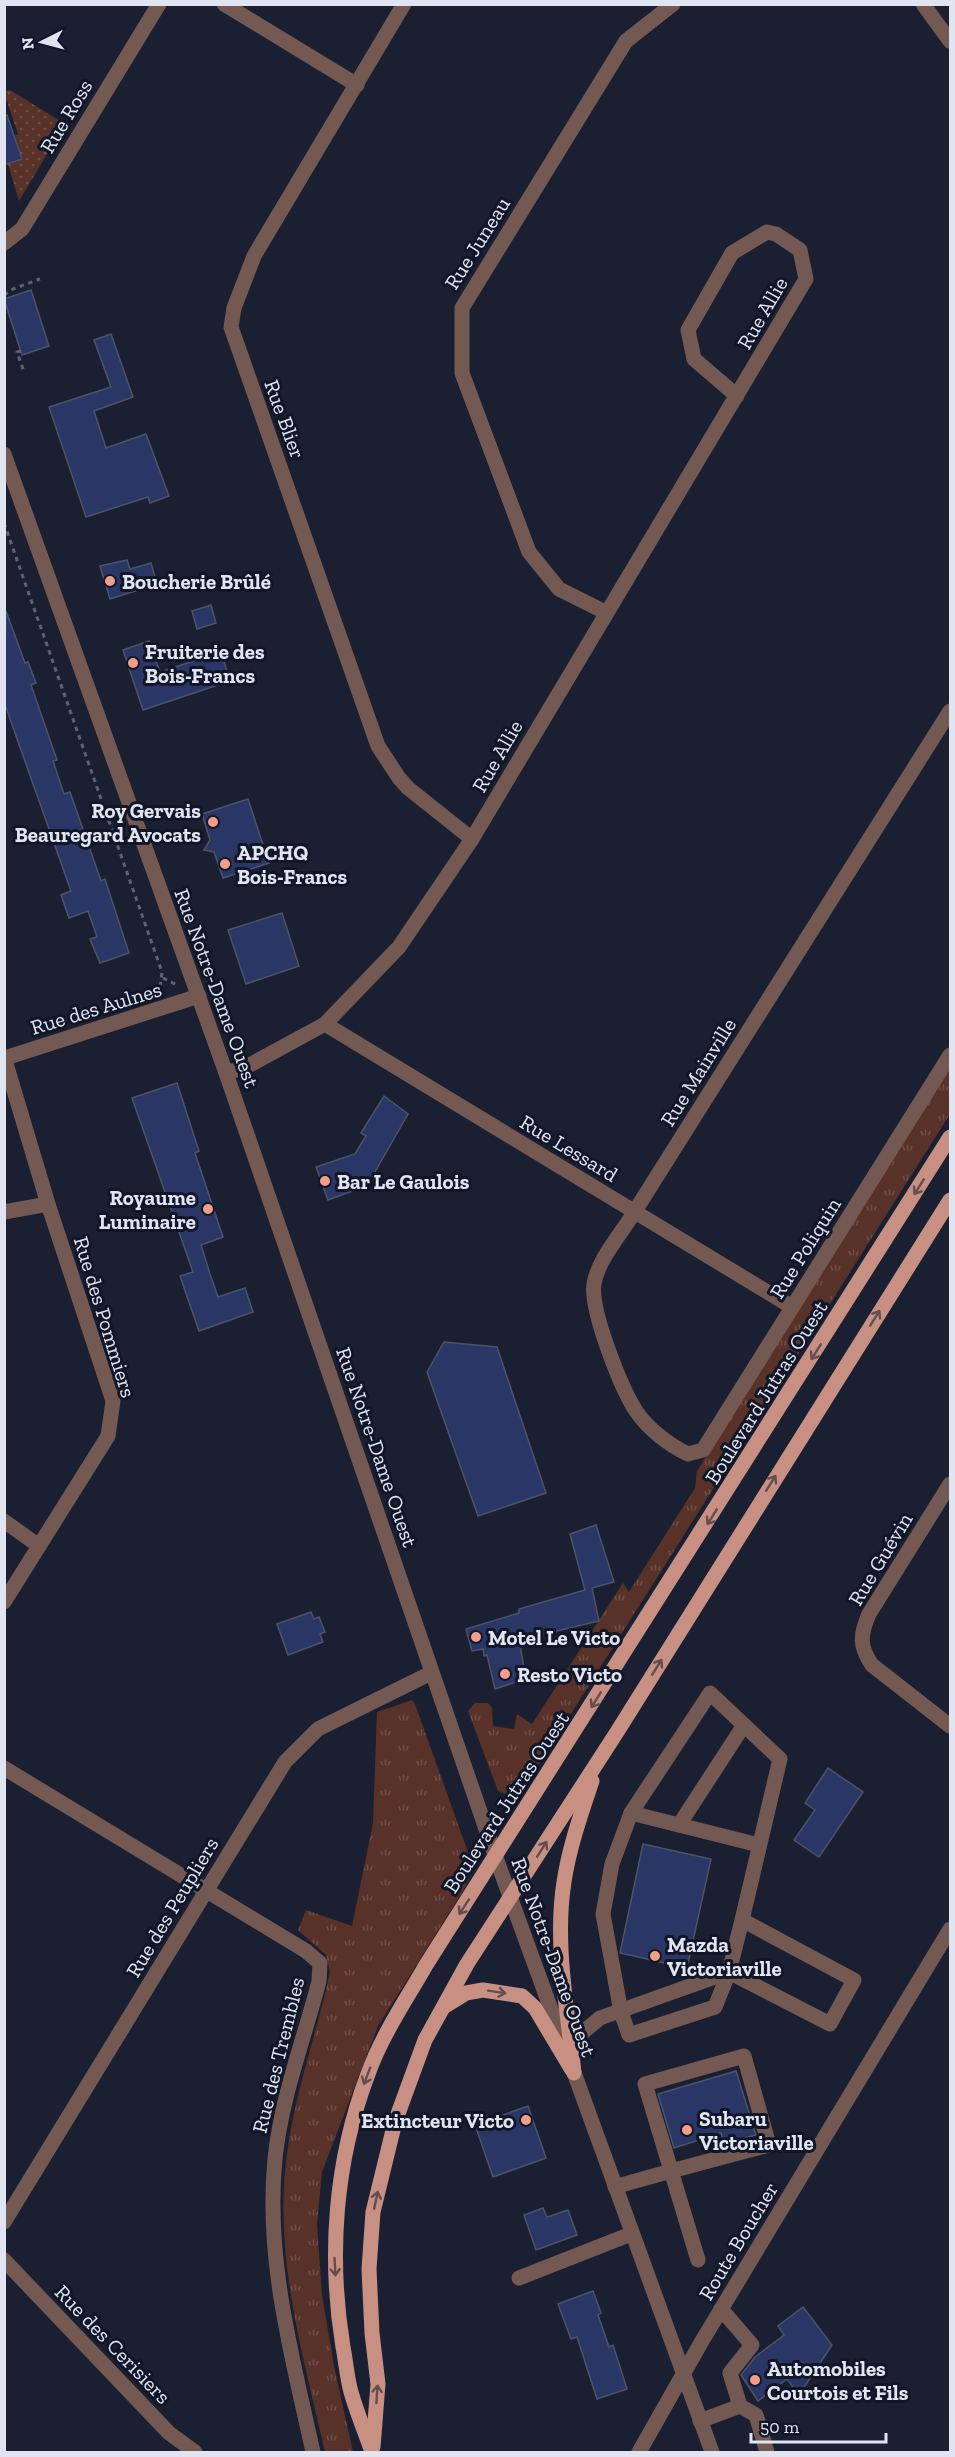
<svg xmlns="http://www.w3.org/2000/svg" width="955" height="2457" font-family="'Zilla Slab',serif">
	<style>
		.grass { fill: url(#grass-tufts) }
		.park { fill: url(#park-dots) }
		.building { fill: #2a3766; stroke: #4c5367; stroke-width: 1.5 }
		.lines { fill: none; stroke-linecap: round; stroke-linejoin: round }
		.path { stroke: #5e6374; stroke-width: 3; stroke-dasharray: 4.5 4.5; stroke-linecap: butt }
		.minor { stroke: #745952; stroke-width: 15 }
		.major { stroke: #c79083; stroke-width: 15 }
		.oneway { stroke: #634d51 }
		.poi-dot { fill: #f49e8a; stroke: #111728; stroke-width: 2 }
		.labels { text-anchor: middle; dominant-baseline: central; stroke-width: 6; stroke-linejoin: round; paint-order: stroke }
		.street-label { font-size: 21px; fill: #e1e5f2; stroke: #111728 }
		.poi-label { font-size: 21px; font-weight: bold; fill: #e1e5f2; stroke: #111728; text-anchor: start }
	</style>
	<defs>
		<pattern id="grass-tufts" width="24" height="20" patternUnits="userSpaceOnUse" patternTransform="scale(1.5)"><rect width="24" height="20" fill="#583128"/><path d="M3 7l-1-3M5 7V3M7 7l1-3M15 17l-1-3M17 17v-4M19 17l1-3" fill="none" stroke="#704f48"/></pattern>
		<pattern id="park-dots" width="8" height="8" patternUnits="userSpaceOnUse" patternTransform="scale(1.5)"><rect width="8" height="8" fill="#583128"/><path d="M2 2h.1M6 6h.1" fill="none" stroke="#704f48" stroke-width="1.8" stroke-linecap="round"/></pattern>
	</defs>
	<rect width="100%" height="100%" fill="#1a2032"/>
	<g class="grass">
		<polygon points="950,1068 950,1114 524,1788 509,1796 498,1791 468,1711 475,1703 488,1703 492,1708 493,1726 514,1729 517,1714 532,1724 623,1583 629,1592 695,1488 697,1471"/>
		<path d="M412,1700L415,1704L470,1858L468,1881L463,1891L378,2026L322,2172L317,2224L322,2295L334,2366L353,2452H325C303,2355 273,2255 287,2154C295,2092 317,2033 330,1972L326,1955L298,1930L306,1910L352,1926L373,1823L377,1712Z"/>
	</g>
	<polygon class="park" points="10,90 65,124 19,201 8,164 22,159 15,136 18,134 7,101 5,101 5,91"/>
	<g class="building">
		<polygon points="7,115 22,159 4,165 4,116"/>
		<polygon points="31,290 49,346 22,355 4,299"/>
		<polygon points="111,334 133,397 94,411 106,448 146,434 169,496 150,503 148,497 86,517 49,407 111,387 94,340"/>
		<polygon points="127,560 130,569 151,563 157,584 110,599 100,566"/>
		<polygon points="211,605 216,623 197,629 192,611"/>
		<polygon points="6,611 25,663 28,662 36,683 31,685 57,760 53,761 64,794 70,792 101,881 105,879 129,953 100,963 90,939 97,937 88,911 69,918 61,895 71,891 4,702"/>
		<polygon points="149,641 160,672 221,652 230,681 143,710 123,650"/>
		<polygon points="248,799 269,863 223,878 214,852 204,850 210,840 202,814"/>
		<polygon points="282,913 299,966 246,984 228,930"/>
		<polygon points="177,1083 199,1151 195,1153 223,1237 201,1245 210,1274 218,1297 245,1288 253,1312 199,1331 180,1276 193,1272 132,1098"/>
		<polygon points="384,1096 408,1114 367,1186 328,1200 316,1167 355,1154 366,1136 361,1133"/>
		<polygon points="444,1342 497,1347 546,1493 478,1516 427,1372"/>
		<polygon points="596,1525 614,1582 592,1588 599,1621 519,1640 526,1679 495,1689 487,1655 484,1656 483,1649 472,1651 466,1629 519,1613 519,1609 585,1590 570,1534"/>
		<polygon points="311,1612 314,1619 319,1617 325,1632 320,1634 323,1642 288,1655 277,1624"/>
		<polygon points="828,1768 863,1792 819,1857 794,1840 815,1810 805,1803"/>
		<polygon points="643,1844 711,1859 687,1968 620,1953"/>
		<polygon points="736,2071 756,2135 724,2144 721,2133 674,2148 658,2094"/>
		<polygon points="528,2106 546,2158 493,2177 475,2125"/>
		<polygon points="543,2208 547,2217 568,2210 577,2235 536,2250 524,2215"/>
		<polygon points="593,2291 601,2313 598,2315 609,2347 613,2345 627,2389 597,2399 577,2337 571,2339 558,2304"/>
		<polygon points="803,2307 832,2345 799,2395 787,2379 758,2401 741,2375 755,2357 784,2335 778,2326"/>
	</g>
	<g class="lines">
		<g class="path">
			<polyline points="4,295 13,289 40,279"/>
			<polyline points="4,305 6,305"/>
			<polyline points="21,351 17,352 24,372"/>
			<polyline points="4,523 162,972 160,988"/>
			<polyline points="163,978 177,985"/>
		</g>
		<g class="minor">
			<polyline points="224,4 357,85"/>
			<polyline points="404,4 254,256 234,308 231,327 378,746 399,778 408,788 472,839"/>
			<polyline points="923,4 950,41"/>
			<polyline points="4,243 22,229 159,4"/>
			<polyline points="4,454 226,1073 496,1858 712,2452"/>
			<polyline points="605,612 559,589 529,552 462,373 462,308 626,41 673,4"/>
			<path d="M950,711L635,1211C622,1233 598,1259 594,1284C590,1310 621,1388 636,1411C648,1429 669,1445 688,1454L703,1450L950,1055"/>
			<polyline points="325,1024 792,1307"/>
			<polyline points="4,1057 48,1204 113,1401 108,1436 4,1602"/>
			<polyline points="5,1058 199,996"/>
			<polyline points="226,1073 246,1067 325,1024 399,947 472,839 806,279 800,250 776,234 767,232 732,253 688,330 694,359 737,396"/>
			<polyline points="4,1212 48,1204"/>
			<path d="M950,1484L869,1614C860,1635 859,1646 872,1665L950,1726"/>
			<polyline points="4,1521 39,1546"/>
			<path d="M4,1768L306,1951L320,1963L319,1981C304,2040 281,2098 275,2159C265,2258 292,2356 313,2452"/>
			<polyline points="631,1813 759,1845"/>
			<polyline points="679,1825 744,1725"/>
			<polyline points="571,2042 600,2018 729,1972 830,2024 854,1980 742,1920 780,1759 710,1693 631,1813 612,1864 603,1914 621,2012 629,2035 715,2007 729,1972 742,1920"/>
			<path d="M615,2187C666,2172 717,2159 769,2145L744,2056L645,2084L698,2260"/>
			<polyline points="4,2222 285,1762 318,1729 431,1673"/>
			<polyline points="4,2260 169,2433 195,2452"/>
			<polyline points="519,2278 631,2234"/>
			<polyline points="721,2309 752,2345 730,2373 740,2406 756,2415 767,2452"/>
			<polyline points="700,2421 740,2406"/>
			<polyline points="639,2452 702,2341 950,1929"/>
		</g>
		<g class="major">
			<polyline points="445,2006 466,1993 483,1990 522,1996 535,2008 572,2070"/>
			<path d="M574,2073C568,2011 554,1945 564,1882C569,1848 581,1814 592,1781"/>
			<polyline points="373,2447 378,2384 372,2333 369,2269 373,2212 395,2122 425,2040 467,1964 617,1732 950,1200"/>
			<path d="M372,2452C365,2432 357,2413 351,2392C347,2378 346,2362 343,2347C328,2255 335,2161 368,2074C382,2035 406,2000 426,1965L950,1137"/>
		</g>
	</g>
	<defs><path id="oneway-shaft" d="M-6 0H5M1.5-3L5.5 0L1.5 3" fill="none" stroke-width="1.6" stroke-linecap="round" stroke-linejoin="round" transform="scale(1.5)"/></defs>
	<g class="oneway">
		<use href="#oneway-shaft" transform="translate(919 1187) rotate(122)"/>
		<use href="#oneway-shaft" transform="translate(875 1318) rotate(-58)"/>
		<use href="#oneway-shaft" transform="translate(816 1352) rotate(122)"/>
		<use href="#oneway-shaft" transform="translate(771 1483) rotate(-58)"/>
		<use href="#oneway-shaft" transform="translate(712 1517) rotate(122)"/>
		<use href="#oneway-shaft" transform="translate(657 1667) rotate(-58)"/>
		<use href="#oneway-shaft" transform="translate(596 1700) rotate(122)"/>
		<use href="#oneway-shaft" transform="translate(542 1849) rotate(-58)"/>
		<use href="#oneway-shaft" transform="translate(464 1907) rotate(123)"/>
		<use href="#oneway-shaft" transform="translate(497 1992) rotate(9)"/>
		<use href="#oneway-shaft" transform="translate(367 2076) rotate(111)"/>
		<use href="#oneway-shaft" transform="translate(376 2200) rotate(-78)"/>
		<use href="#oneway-shaft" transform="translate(335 2267) rotate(87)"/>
		<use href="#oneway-shaft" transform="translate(377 2394) rotate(-86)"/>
	</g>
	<g class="poi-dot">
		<circle cx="110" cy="581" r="6"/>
		<circle cx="133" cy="663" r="6"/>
		<circle cx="213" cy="822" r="6"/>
		<circle cx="225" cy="864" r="6"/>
		<circle cx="325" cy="1181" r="6"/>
		<circle cx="208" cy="1209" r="6"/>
		<circle cx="476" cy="1637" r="6"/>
		<circle cx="505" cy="1674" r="6"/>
		<circle cx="655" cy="1956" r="6"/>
		<circle cx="526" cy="2120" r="6"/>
		<circle cx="687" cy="2130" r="6"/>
		<circle cx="755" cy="2380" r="6"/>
	</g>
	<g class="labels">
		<g class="street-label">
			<text transform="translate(66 116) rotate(-59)">Rue Ross</text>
			<text transform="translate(477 243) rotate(-58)">Rue Juneau</text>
			<text transform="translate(762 313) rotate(-60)">Rue Allie</text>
			<text transform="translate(285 419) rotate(70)">Rue Blier</text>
			<text transform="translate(497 756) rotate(-60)">Rue Allie</text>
			<text transform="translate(217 988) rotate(70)">Rue Notre-Dame Ouest</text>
			<text transform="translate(96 1008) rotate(-17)">Rue des Aulnes</text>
			<text transform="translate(698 1072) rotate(-58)">Rue Mainville</text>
			<text transform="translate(569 1148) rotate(31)">Rue Lessard</text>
			<text transform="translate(805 1248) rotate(-58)">Rue Poliquin</text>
			<text transform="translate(105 1317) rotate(73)">Rue des Pommiers</text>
			<text transform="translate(766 1392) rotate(-58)">Boulevard Jutras Ouest</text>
			<text transform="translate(377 1447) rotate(71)">Rue Notre-Dame Ouest</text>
			<text transform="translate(880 1559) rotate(-59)">Rue Guévin</text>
			<text transform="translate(506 1802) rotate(-57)">Boulevard Jutras Ouest</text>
			<text transform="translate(172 1907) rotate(-59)">Rue des Peupliers</text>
			<text transform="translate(554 1957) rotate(70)">Rue Notre-Dame Ouest</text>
			<text transform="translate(278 2055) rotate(-76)">Rue des Trembles</text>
			<text transform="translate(738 2241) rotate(-59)">Route Boucher</text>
			<text transform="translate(113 2344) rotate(46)">Rue des Cerisiers</text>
		</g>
		<g class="poi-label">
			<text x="122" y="581">Boucherie Brûlé</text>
			<text x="145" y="651">Fruiterie des<tspan x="145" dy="24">Bois-Francs</tspan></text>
			<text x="201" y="810" text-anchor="end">Roy Gervais<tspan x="201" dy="24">Beauregard Avocats</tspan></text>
			<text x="237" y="852">APCHQ<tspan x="237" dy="24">Bois-Francs</tspan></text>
			<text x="337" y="1181">Bar Le Gaulois</text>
			<text x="196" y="1197" text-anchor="end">Royaume<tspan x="196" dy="24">Luminaire</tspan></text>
			<text x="488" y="1637">Motel Le Victo</text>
			<text x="517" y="1674">Resto Victo</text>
			<text x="667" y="1944">Mazda<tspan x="667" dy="24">Victoriaville</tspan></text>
			<text x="699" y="2118">Subaru<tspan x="699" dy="24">Victoriaville</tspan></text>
			<text x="514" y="2120" text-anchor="end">Extincteur Victo</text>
			<text x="767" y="2368">Automobiles<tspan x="767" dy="24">Courtois et Fils</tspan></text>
		</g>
	</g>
	<rect width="955" height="2457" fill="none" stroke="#e1e5f2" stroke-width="12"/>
	<g transform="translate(42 42) rotate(264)" stroke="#111728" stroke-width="4.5" paint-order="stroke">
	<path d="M0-4.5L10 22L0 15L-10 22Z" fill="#e1e5f2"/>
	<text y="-9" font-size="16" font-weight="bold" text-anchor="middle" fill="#e1e5f2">N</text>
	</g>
	<path d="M751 2433v9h135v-9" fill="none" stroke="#e1e5f2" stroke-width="3"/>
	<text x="760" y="2433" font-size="18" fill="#e1e5f2" stroke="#111728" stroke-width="4.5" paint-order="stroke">50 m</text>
</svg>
